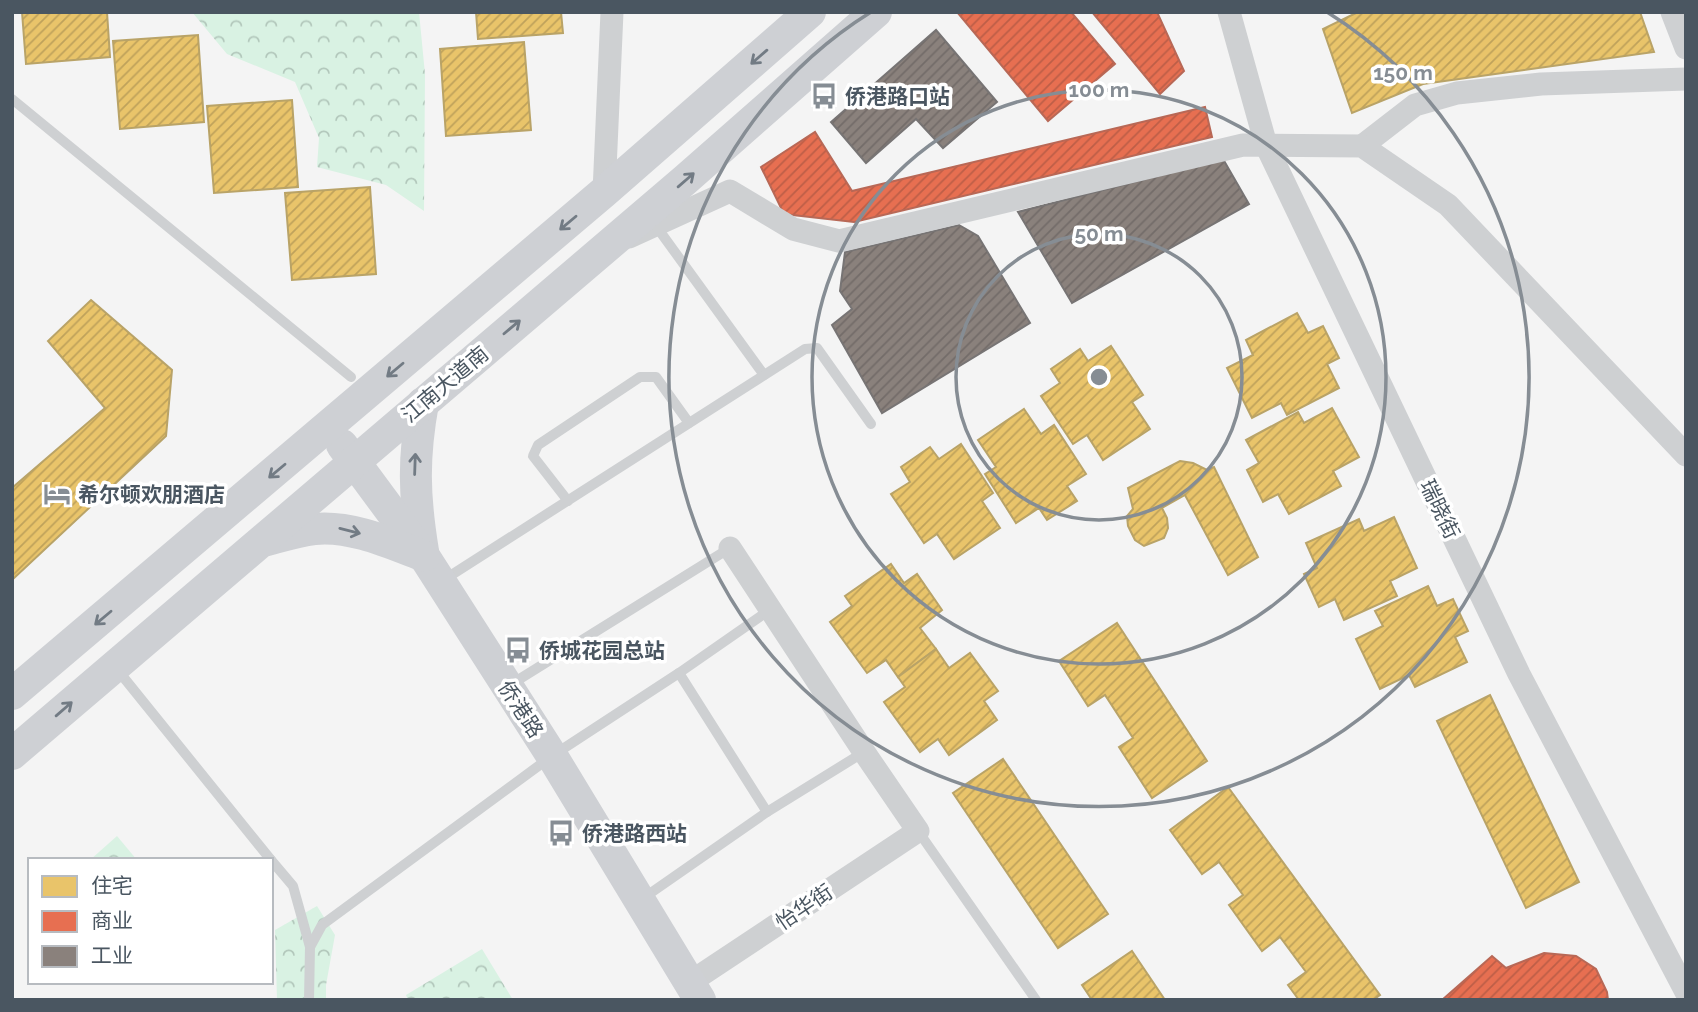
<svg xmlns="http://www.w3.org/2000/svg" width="1698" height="1012" font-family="Raleway,'Noto Sans SC',sans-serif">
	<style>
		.forest { fill: url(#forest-crowns) }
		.homes { fill: url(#homes-hatch); stroke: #b9a367; stroke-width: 2 }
		.shops { fill: url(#shops-hatch); stroke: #b86856; stroke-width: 2 }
		.industry { fill: url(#industry-hatch); stroke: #777474; stroke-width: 2 }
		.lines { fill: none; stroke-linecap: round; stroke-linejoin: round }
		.lane { stroke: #ced0d2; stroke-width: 10 }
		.street { stroke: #ced0d2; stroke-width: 23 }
		.secondary { stroke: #ced0d4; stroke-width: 32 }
		.oneway { stroke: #727b84 }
		.ring { fill: none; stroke: #868d94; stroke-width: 3.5 }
		.labels { text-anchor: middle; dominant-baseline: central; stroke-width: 7; stroke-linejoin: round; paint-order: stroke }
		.poi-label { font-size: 21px; font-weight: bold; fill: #4a5661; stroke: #fff; text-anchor: start }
		.street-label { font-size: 21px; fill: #4a5661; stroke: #fff }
		.centre { fill: #868d94; stroke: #fff; stroke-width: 3.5 }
		.ring-label { font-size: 21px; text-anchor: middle; font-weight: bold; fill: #868d94; stroke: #fff; stroke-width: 7; stroke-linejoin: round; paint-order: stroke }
	</style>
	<defs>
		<pattern id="forest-crowns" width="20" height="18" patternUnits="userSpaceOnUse" patternTransform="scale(1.75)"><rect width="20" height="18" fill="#d9f2e3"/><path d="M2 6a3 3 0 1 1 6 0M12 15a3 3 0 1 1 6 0" fill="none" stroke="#b2c7bb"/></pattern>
		<pattern id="homes-hatch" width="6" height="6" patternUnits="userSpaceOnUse" patternTransform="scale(1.75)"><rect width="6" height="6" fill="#e9c46a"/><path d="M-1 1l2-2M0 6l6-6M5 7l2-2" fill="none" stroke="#bfa25b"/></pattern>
		<pattern id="shops-hatch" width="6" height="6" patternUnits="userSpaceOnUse" patternTransform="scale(1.75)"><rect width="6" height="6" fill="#e76f51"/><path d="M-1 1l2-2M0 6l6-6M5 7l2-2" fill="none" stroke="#bd5e47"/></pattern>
		<pattern id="industry-hatch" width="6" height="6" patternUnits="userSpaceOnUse" patternTransform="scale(1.75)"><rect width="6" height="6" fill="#8a817c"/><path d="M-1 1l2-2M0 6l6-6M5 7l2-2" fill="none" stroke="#736c69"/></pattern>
	</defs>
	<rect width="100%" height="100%" fill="#f4f4f4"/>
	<g class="forest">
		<polygon points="192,12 419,12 425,74 424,211 386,185 317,167 319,138 295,82 227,54"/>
		<polygon points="117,836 137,860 90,860"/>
		<polygon points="317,906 335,935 326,985 326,1000 277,1000 275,930"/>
		<polygon points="482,949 513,1000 408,1000 406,995"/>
	</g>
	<g class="homes">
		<polygon points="22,12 107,12 110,57 26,64"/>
		<polygon points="476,12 561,12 563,33 478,39"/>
		<polygon points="1358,12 1640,12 1654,52 1423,84 1352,113 1323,29"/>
		<polygon points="198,35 204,122 120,129 113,41"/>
		<polygon points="524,42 531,130 446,136 440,49"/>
		<polygon points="292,100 298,187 214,193 207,106"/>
		<polygon points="370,187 376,274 292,280 285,193"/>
		<polygon points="91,300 172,370 166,436 12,580 12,488 105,408 48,341"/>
		<polygon points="1297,313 1308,333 1323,326 1339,358 1327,364 1339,388 1287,415 1281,403 1252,418 1227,368 1253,355 1246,340"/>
		<polygon points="1111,346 1143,395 1132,402 1150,429 1103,460 1087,435 1073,444 1041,396 1060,383 1051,369 1080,349 1088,361"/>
		<polygon points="1332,408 1359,457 1333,471 1341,486 1289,514 1278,494 1263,502 1247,470 1259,463 1246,440 1298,412 1304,423"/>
		<polygon points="1024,409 1041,434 1054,425 1086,474 1067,486 1077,501 1047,520 1039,508 1016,523 985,474 996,467 978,440"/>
		<polygon points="961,444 993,493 982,501 1000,528 954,559 937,534 924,543 891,494 910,482 901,467 930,447 939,459"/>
		<polygon points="1180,461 1193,463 1207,470 1214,467 1258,557 1228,575 1185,495 1162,508 1167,518 1168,528 1164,538 1144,546 1135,540 1128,526 1127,516 1133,509 1128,488"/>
		<polygon points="1394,517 1417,568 1390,581 1397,596 1344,620 1335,599 1319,607 1304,574 1317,568 1306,543 1359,519 1364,531"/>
		<polygon points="891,564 904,583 917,574 942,610 920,628 936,649 898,677 886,660 867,673 830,622 852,606 845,596"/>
		<polygon points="1428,586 1437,606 1453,599 1468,631 1455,637 1467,662 1415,687 1409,675 1380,689 1356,639 1383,626 1375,611"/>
		<polygon points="1117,623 1207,761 1152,798 1119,747 1133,738 1105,695 1088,706 1059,661"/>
		<polygon points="936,649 949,668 970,653 998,691 984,701 997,720 949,755 938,739 920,752 884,702 905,687 898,677"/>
		<polygon points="1490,695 1579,882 1526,908 1437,721"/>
		<polygon points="1003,759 1108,914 1058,948 953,793"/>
		<polygon points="1228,787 1380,995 1373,1000 1299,1000 1288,985 1306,972 1280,937 1262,951 1229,905 1243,895 1219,862 1202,874 1170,830"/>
		<polygon points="1132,951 1165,1000 1092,1000 1082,985"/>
	</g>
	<g class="shops">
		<polygon points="957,12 1071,12 1115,64 1048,121"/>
		<polygon points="1092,12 1157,12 1184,71 1160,94"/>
		<polygon points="1205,107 1212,137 854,222 784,214 761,167 815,132 852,191"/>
		<polygon points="1544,953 1576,956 1596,969 1607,992 1608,1000 1442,1000 1492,956 1506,968"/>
	</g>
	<g class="industry">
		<polygon points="936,30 997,102 943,148 916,119 866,163 831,122"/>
		<polygon points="1223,159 1249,204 1072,303 1018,212"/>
		<polygon points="959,225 978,236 1030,323 882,413 832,325 852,309 840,291 845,252"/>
	</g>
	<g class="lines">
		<g class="lane">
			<polyline points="12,99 351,377"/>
			<polyline points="656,226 764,375"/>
			<polyline points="568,501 533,456 538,445 640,377 656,377 689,423"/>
			<polyline points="442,581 805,349 817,348 871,424"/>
			<polyline points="116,668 271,860"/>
			<polyline points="679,673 767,812"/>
			<polyline points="510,685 730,548"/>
			<polyline points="918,831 1036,1000"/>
			<polyline points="271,860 293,886 310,947"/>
			<polyline points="642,899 767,812 864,752"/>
			<polyline points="309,1000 310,947 322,925 552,756 679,673 771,609"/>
		</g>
		<g class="street">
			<polyline points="1229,12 1266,145 1519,674 1686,992"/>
			<polyline points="1672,12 1686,48"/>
			<polyline points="1362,146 1415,105 1457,93 1541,84 1686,79"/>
			<polyline points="604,192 612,12"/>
			<polyline points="629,237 730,191 793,229 839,241 1243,145 1362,146 1448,205 1686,455"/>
			<polyline points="689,983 918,831 864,752 730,548"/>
		</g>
		<g class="secondary">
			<path d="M423,403C413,458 414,496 423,551"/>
			<polyline points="342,445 424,556 552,756 700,1000"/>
			<path d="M267,540C282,536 298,531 314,529C351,525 390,543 424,556"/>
			<polyline points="12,694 604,192 810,12"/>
			<polyline points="12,754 685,180 876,12"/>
		</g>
	</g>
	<defs><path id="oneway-shaft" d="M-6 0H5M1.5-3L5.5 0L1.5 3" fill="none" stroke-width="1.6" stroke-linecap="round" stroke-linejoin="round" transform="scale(1.75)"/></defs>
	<g class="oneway">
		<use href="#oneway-shaft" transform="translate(759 57) rotate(139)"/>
		<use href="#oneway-shaft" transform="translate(686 180) rotate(-41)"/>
		<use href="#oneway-shaft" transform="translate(568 223) rotate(140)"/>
		<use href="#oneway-shaft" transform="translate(512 327) rotate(-40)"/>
		<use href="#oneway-shaft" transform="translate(395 370) rotate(140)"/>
		<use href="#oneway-shaft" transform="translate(415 464) rotate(-88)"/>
		<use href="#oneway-shaft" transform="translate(277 471) rotate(140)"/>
		<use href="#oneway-shaft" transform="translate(350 531) rotate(14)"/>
		<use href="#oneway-shaft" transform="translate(103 618) rotate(140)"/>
		<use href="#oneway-shaft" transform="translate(64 709) rotate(-41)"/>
	</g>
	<g class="ring">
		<circle cx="1099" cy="377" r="143"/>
		<circle cx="1099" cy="377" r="287"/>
		<path d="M1327 12A430 430 0 1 1 871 12"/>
	</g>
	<defs>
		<g id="bus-bare" transform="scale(2.1)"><path d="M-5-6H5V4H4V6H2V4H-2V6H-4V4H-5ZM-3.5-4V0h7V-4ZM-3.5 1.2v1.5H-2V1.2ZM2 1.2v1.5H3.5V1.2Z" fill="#868d94" stroke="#fff" stroke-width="2.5" paint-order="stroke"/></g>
		<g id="hotel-bare" transform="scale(2.1)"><path d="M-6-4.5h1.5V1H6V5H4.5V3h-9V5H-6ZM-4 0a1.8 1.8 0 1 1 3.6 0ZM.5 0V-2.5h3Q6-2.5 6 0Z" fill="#868d94" stroke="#fff" stroke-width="2.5" paint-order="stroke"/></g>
	</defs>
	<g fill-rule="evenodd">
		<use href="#bus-bare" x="824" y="96"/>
		<use href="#hotel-bare" x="57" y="494"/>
		<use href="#bus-bare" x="518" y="650"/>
		<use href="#bus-bare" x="561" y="833"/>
	</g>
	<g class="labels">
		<g class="poi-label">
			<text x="845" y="96">侨港路口站</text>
			<text x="78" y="494">希尔顿欢朋酒店</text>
			<text x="539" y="650">侨城花园总站</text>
			<text x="582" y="833">侨港路西站</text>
		</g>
		<g class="street-label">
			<text transform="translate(445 384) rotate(-40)">江南大道南</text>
			<text transform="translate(1440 509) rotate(64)">瑞晓街</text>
			<text transform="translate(521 709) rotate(57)">侨港路</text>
			<text transform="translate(804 907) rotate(-34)">怡华街</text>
		</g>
	</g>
	<circle cx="1099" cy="377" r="10" class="centre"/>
	<g class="ring-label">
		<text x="1403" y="80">150 m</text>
		<text x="1099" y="97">100 m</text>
		<text x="1099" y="241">50 m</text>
	</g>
	<rect width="1698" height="1012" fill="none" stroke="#4a5661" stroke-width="28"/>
	<rect x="28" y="858" width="245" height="126" fill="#ffffff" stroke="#b7bbc0" stroke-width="2"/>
	<rect x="42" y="876" width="35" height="21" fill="#e9c46a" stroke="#b7bbc0" stroke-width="2"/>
	<text x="91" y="893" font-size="21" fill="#4a5661">住宅</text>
	<rect x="42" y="911" width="35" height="21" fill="#e76f51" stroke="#b7bbc0" stroke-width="2"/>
	<text x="91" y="928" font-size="21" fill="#4a5661">商业</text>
	<rect x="42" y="946" width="35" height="21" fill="#8a817c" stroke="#b7bbc0" stroke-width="2"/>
	<text x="91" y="963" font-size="21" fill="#4a5661">工业</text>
</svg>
